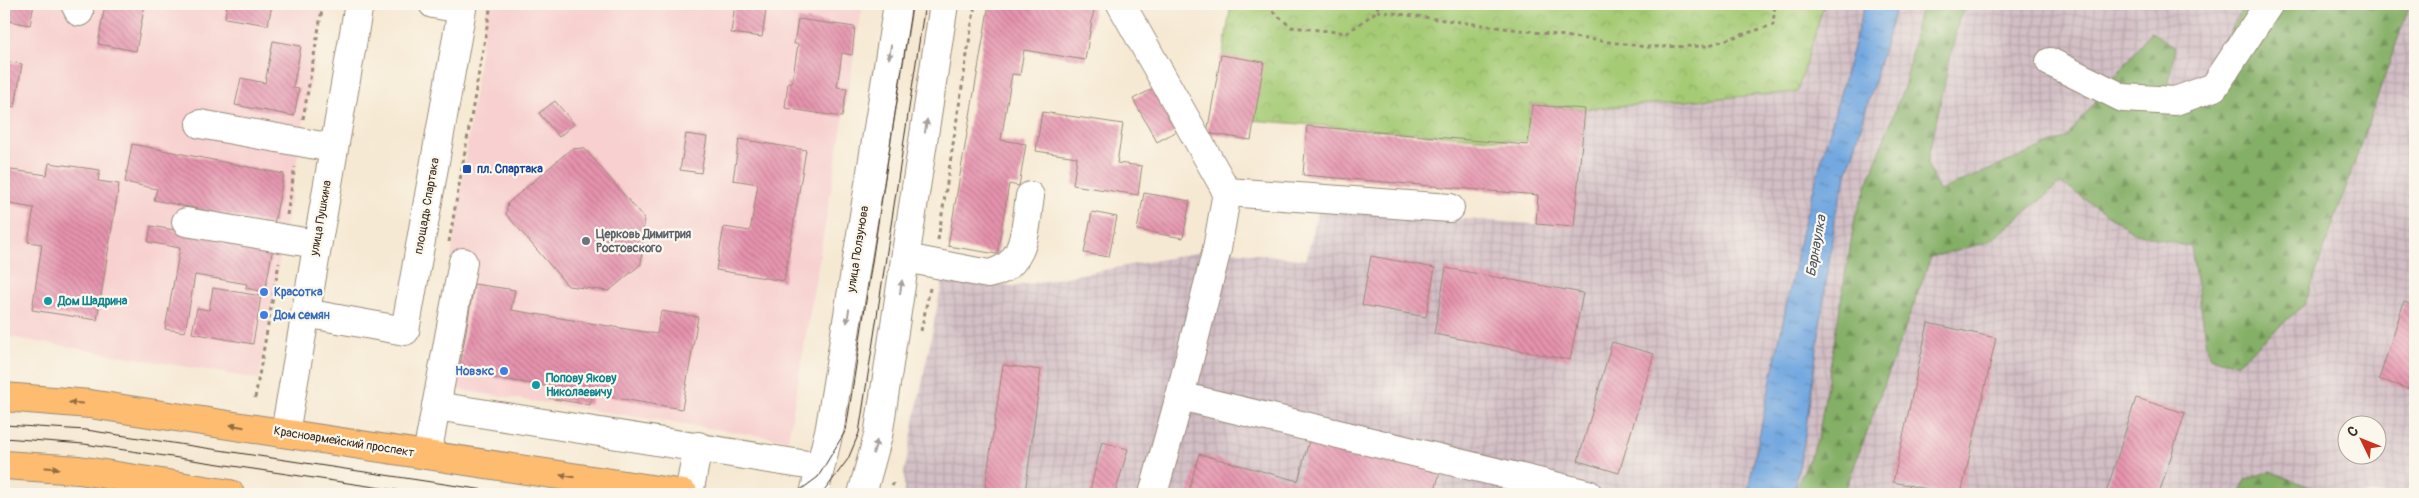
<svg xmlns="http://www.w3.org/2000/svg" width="2419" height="498" font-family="Pangolin,sans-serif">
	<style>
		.built { fill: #f7d0cf }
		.industrial { fill: url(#industrial-grid); fill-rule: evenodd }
		.forest { fill: url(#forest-firs); stroke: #606c42 }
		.park { fill: url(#park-crowns); stroke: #707a4a }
		.water { fill: url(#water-ripples); stroke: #57697f }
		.building { fill: url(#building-back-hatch) }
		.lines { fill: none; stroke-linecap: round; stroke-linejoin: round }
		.minor-casing { stroke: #988a78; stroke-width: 30 }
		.major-casing { stroke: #988a78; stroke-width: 30 }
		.path { stroke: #988a78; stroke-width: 3; stroke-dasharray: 4 4; stroke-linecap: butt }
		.minor { stroke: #fff; stroke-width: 28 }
		.major { stroke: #fdbc70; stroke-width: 28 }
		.tram { stroke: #3b2a1e; stroke-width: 1 }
		.oneway { fill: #a79f9a }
		.oneway2 { fill: #926c43 }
		.transit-dot { fill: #1a4fb4; stroke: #fbf7ec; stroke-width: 2 }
		.worship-dot { fill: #6b7280; stroke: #fbf7ec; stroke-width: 2 }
		.shop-dot { fill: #3f7fe0; stroke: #fbf7ec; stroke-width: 2 }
		.culture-dot { fill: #0f9aa8; stroke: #fbf7ec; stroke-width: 2 }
		.labels { text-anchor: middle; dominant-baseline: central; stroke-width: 4.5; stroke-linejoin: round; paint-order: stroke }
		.transit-label { font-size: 12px; font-weight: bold; fill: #164399; stroke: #fbf7ec; text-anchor: start }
		.street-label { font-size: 12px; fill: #3b2a1e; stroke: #fbf7ec }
		.worship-label { font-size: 12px; font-weight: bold; fill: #5b616d; stroke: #fbf7ec; text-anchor: start }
		.shop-label { font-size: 12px; font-weight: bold; fill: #366cbe; stroke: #fbf7ec; text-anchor: start }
		.culture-label { font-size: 12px; font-weight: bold; fill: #0d838f; stroke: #fbf7ec; text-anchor: start }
		.water-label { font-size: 14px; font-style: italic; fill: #4f5662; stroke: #fbf7ec }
	</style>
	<defs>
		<pattern id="industrial-grid" width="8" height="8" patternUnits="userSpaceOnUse" patternTransform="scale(1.25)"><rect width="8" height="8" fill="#d2bec5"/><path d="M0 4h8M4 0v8" fill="none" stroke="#b5a3a9"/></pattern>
		<pattern id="forest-firs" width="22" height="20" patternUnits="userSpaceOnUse" patternTransform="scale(1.25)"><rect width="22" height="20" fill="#84af66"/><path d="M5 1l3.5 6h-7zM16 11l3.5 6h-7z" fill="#6d8f53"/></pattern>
		<pattern id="park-crowns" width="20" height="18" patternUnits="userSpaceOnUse" patternTransform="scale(1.25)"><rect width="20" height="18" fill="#a5cb75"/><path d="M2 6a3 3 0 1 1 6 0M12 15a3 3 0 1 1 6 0" fill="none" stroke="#8fae65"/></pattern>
		<pattern id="water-ripples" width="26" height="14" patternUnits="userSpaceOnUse" patternTransform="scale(1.25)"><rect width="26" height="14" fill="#73a8e0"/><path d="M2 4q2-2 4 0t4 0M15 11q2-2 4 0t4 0" fill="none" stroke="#6089b5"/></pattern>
		<pattern id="building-back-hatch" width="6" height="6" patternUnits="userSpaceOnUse" patternTransform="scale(1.25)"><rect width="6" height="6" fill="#e693ae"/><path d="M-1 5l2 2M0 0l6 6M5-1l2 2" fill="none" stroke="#bc788d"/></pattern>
	</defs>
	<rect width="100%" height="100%" fill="#fbf7ec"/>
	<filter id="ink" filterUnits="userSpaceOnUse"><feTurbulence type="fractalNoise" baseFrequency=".02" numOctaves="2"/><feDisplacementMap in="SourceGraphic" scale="10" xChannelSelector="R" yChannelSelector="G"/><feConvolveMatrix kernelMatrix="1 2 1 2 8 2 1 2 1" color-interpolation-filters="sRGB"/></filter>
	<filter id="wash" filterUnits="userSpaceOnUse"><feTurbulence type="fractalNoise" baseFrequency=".0096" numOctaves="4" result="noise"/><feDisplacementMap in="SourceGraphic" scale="20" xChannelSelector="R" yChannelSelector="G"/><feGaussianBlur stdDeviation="1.12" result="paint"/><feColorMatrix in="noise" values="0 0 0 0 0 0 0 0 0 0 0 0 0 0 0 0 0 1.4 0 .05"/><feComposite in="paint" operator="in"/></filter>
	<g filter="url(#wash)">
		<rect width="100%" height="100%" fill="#f6e9d3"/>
		<g class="built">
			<polygon points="4,4 324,4 259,379 4,336"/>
			<polygon points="487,4 863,4 788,440 433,386"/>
		</g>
		<path class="industrial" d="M1824,4H2415V494H904V473L944,273L1012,287L1217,249L1306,260L1319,208L1574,227L1585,109L1797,92ZM2346,426H2376V456H2346Z"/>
		<g class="forest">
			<polygon points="1921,4 1969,4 1959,18 1927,163 1939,191 2067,137 2151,32 2175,47 2165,106 2190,114 2244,4 2410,4 2305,304 2237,364 2209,357 2191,247 2133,232 2061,183 1989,242 1931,257 1844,494 1793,494 1818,439 1855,217 1906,81"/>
			<polygon points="2270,471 2327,494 2240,494 2245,480"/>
		</g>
		<polygon class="park" points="1231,4 1824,4 1797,92 1585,109 1531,104 1527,142 1213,117"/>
		<polygon class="water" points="1865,4 1897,4 1836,212 1803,449 1793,494 1747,494 1802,230"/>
		<g id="blocks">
			<g class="building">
				<polygon points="4,4 34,4 30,25 4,20"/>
				<polygon points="105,4 145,4 136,51 98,44"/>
				<polygon points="227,4 272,4 268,25 225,18"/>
				<polygon points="735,4 767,4 762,37 731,33"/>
				<polygon points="989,4 1095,4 1085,60 1024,50 1020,75 1012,74 1001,140 1026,144 1019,186 1009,184 997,254 948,246"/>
				<polygon points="798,19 855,27 852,55 842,53 837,87 847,88 842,117 785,108 788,82 792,83 798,44 794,44"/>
				<polygon points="273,41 301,46 293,88 299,89 294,116 235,105 241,78 265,83"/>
				<polygon points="1221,55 1264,62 1251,140 1207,133"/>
				<polygon points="4,61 22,64 15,107 4,105"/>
				<polygon points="1156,87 1179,130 1157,142 1133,99"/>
				<polygon points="555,101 574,124 559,137 539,113"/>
				<polygon points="1532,105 1585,109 1574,227 1536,224 1538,195 1303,175 1307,126 1528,145"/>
				<polygon points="1042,112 1123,124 1117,163 1142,166 1138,195 1073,185 1077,157 1036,151"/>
				<polygon points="686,134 707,137 701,173 680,170"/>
				<polygon points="739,139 806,150 784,281 716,270 724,227 750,231 758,184 733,180"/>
				<polygon points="132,144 284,174 274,224 154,200 157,189 125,182"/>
				<polygon points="584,148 644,218 641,264 609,291 568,286 506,214 508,203 571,149"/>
				<polygon points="49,163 100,170 98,181 119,184 97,320 32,310 42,244 28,242 34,208 4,203 4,169 47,175"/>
				<polygon points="1144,193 1190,201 1183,238 1137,230"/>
				<polygon points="1092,212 1117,217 1109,257 1084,253"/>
				<polygon points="151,226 273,247 265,292 246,288 247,284 195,275 185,332 165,329 180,248 148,242"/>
				<polygon points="1371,256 1435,268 1426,317 1362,305"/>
				<polygon points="1446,268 1583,293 1570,360 1434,334"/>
				<polygon points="474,284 515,290 511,310 657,334 661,311 698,317 682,409 592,394 590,405 548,398 551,387 459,372"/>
				<polygon points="213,288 261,296 253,344 192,333 197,308 209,310"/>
				<polygon points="2404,302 2415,306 2415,391 2379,379"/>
				<polygon points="1928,323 1996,338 1961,494 1950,494 1893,482"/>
				<polygon points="1612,342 1654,354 1619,473 1578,461"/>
				<polygon points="1003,365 1041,370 1025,493 985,488"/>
				<polygon points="2136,398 2185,413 2159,494 2109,494 2106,493"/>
				<polygon points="1310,437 1440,472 1434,494 1188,494 1199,454 1298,481"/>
				<polygon points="1102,442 1128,449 1115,494 1089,494"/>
			</g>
		</g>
	</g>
	<g filter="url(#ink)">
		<use href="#blocks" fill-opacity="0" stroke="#988a78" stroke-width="1"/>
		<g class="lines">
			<g class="minor-casing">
				<g id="minor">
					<polyline points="75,4 79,12"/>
					<polyline points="1121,4 1227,192 1217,249 1180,396"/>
					<polyline points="2050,62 2123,98 2175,101 2214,87 2269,4"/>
					<polyline points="200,124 333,148"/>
					<polyline points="1227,192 1450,208"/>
					<polyline points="186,222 316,244"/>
					<path d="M906,258L988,274C1027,267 1025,228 1030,196"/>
					<polyline points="305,313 405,331 462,9 433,4"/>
					<polyline points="436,406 820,467"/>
					<polyline points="285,433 359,4"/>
					<polyline points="427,455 463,262"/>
					<polyline points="689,494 698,446"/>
					<polyline points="814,494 830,427 898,4"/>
					<polyline points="862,494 878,436 944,4"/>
					<polyline points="1153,494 1180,396 1588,494"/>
				</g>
			</g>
			<g class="major-casing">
				<g id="major">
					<polyline points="4,397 90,404 684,494"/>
					<polyline points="4,465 79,470 230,494"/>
				</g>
			</g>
			<g class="path">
				<polyline points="1272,4 1271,10 1291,27 1347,33 1377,11 1378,4"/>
				<polyline points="1377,11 1647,47 1706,46 1773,25 1775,4"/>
				<polyline points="303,119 323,4"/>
				<polyline points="287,215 295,167"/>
				<polyline points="938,240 975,4"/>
				<polyline points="449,242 491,4"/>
				<polyline points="921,331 930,288"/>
				<polyline points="255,398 279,263"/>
				<polyline points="891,494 893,483"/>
			</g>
			<use href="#minor" class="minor"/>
			<use href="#major" class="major"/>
			<g class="tram">
				<polyline points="4,425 86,430 511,494"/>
				<polyline points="4,438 84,444 422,494"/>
				<polyline points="795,494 818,477 846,430 912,4"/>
				<polyline points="822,494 848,459 859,433 925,4"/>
			</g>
		</g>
		<defs><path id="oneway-solid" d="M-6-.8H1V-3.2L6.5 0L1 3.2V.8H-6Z" transform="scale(1.25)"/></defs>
		<g class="oneway">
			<use href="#oneway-solid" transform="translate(890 52) rotate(99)"/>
			<use href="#oneway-solid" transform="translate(926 126) rotate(-81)"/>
			<use href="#oneway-solid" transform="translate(901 287) rotate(-81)"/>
			<use href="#oneway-solid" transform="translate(848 316) rotate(99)"/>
			<use href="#oneway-solid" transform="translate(875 447) rotate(-75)"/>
		</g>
		<g class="oneway2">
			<use href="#oneway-solid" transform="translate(76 403) rotate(-176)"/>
			<use href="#oneway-solid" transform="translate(237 426) rotate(-171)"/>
			<use href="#oneway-solid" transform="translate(52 468) rotate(4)"/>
			<use href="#oneway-solid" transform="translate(567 476) rotate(-171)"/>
		</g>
	</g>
	<rect class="transit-dot" x="462" y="164" width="10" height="10" rx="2.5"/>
	<circle class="worship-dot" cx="586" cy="241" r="5"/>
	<g class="shop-dot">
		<circle cx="264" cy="292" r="5"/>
		<circle cx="264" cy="315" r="5"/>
		<circle cx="504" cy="371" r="5"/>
	</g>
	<g class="culture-dot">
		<circle cx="48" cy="301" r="5"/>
		<circle cx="536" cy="385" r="5"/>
	</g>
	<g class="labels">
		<g class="transit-label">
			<text x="477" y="169">пл. Спартака</text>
		</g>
		<g class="street-label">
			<text transform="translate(427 206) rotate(-80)">площадь Спартака</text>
			<text transform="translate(321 218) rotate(-80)">улица Пушкина</text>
			<text transform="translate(858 249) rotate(-81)">улица Ползунова</text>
			<text transform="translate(344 442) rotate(9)">Красноармейский проспект</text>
		</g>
		<g class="worship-label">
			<text x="596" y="234">Церковь Димитрия<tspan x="596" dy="14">Ростовского</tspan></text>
		</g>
		<g class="shop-label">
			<text x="274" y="292">Красотка</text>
			<text x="274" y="315">Дом семян</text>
			<text x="494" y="371" text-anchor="end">Новэкс</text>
		</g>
		<g class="culture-label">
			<text x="58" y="301">Дом Шадрина</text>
			<text x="546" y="378">Попову Якову<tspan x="546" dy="14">Николаевичу</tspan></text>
		</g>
		<g class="water-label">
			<text transform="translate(1816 246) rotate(-80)">Барнаулка</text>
		</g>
	</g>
	<rect width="2419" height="498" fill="none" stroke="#fbf7ec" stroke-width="20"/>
	<g transform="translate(2362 440) rotate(313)"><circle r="24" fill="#fbf7ec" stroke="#aea59a"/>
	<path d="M0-4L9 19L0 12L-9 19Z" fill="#c8321e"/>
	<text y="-8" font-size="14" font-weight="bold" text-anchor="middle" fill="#3b2a1e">С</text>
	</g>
</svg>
